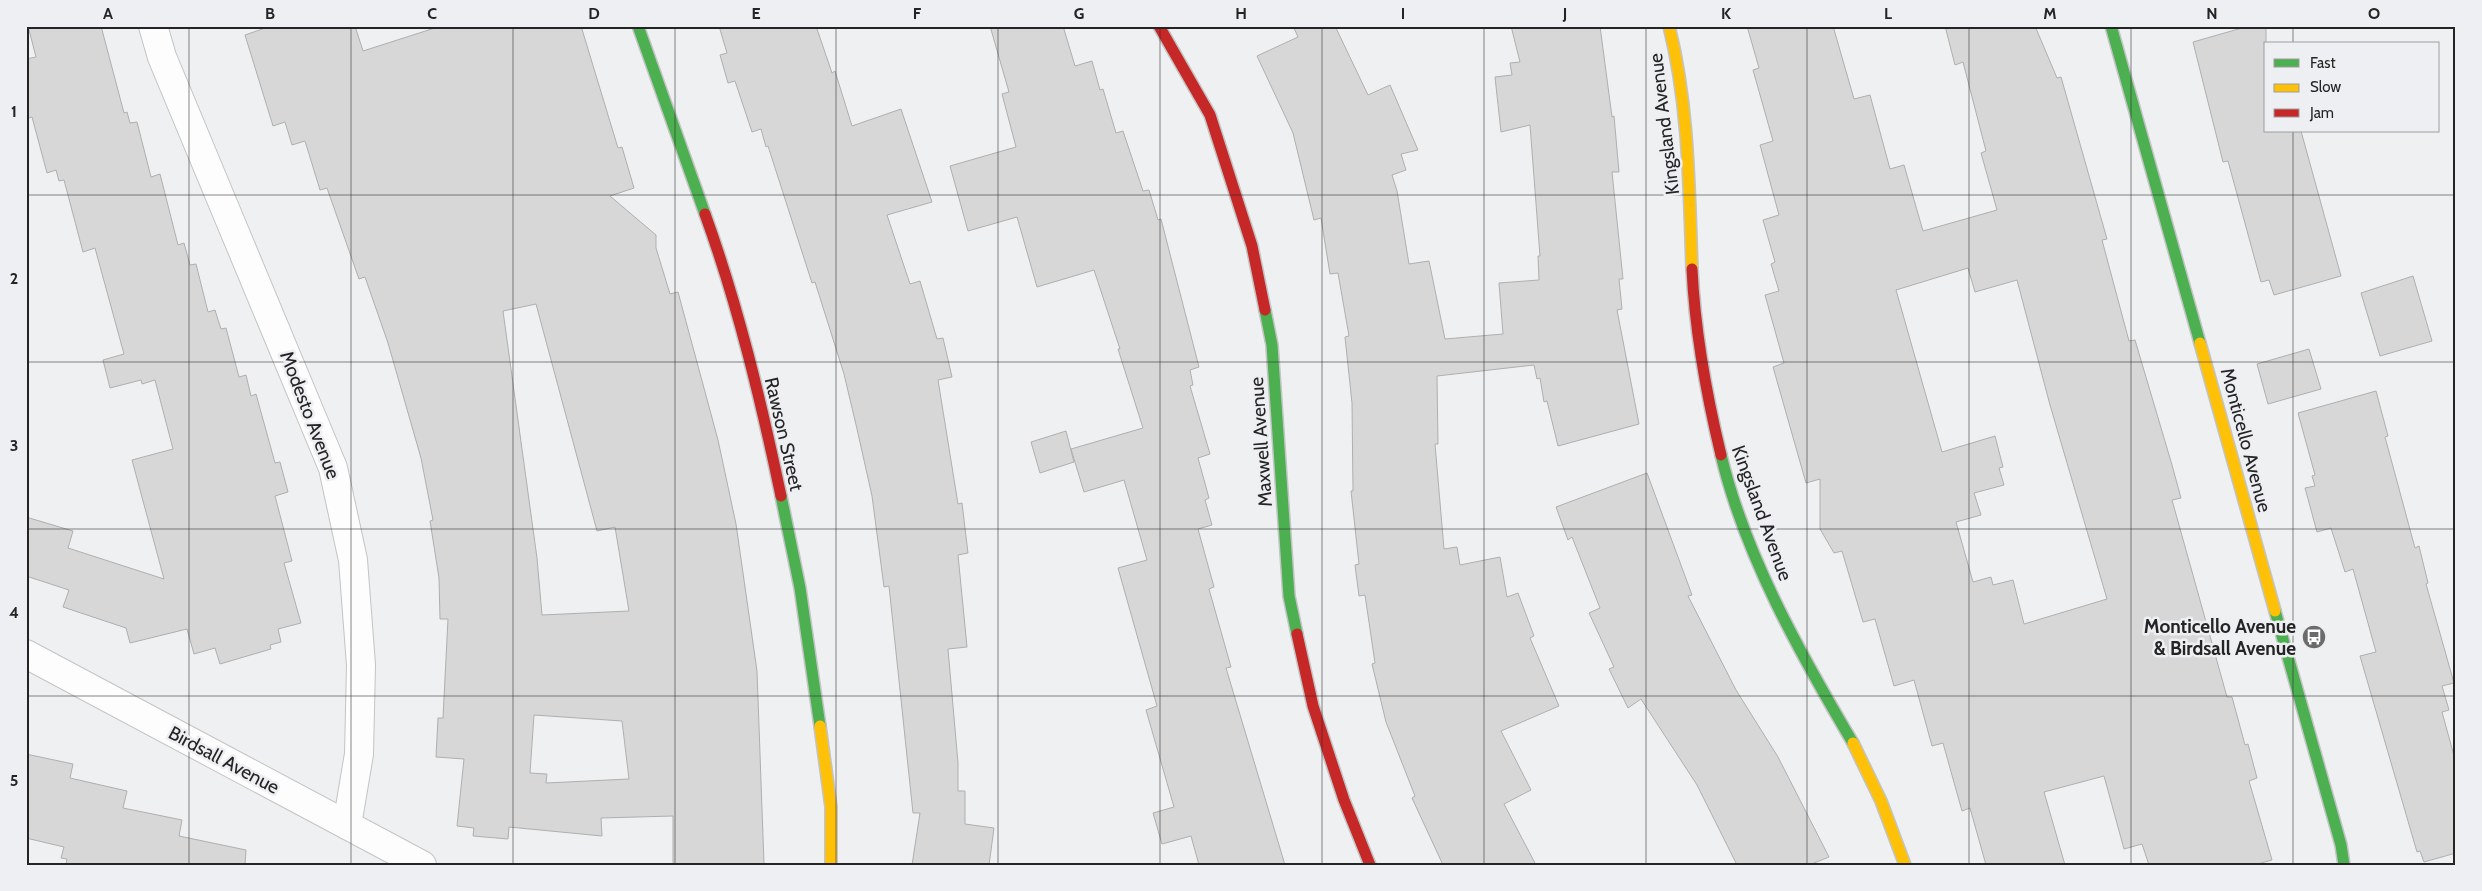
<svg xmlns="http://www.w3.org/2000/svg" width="2482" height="891" font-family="Cabin,sans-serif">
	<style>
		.building { fill: #d7d7d8; stroke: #afafb0; fill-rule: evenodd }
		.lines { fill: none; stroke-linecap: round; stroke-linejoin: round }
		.street-casing { stroke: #c3c4c5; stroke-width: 30 }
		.fast-casing { stroke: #c3c4c5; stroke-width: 14 }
		.slow-casing { stroke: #c3c4c5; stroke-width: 14 }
		.jam-casing { stroke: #c3c4c5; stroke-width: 14 }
		.street { stroke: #fdfdfd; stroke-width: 28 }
		.fast { stroke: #4caf50; stroke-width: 11 }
		.slow { stroke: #ffc107; stroke-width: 11 }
		.jam { stroke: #c62828; stroke-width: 11 }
		.grid { fill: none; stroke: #242425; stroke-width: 1; stroke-opacity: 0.55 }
		.labels { text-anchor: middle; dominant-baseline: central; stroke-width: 5; stroke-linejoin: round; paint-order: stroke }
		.street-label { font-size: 19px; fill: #242425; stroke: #eeeff2 }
		.poi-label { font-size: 19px; font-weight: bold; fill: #242425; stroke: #eeeff2; text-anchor: end }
		.neatline { fill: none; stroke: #242425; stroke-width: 2 }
		.grid-label { font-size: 16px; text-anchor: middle; font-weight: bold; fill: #242425 }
	</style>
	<rect width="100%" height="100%" fill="#eff0f1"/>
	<g class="building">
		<polygon points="28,26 101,26 124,113 127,112 130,123 137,122 151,177 160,174 178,245 184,243 190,265 196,264 208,312 215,310 221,329 226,328 239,377 246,375 251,396 256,394 275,463 280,462 288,492 275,496 292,561 284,563 301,623 278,629 281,642 270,645 271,649 220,664 215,648 194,654 187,629 130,643 126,628 63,607 69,590 26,576 26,517 73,531 68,548 164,579 132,460 173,449 155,380 142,384 141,380 110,388 103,360 124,354 95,248 83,252 64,180 59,181 56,170 47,173 32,117 26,119 26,59 36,57"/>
		<path d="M271,26H355L363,51L441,26H581L618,148L622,147L634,188L610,196L656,235V248L670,294L678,292L718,440L736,524L757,671L764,864H673V816L601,818L602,836L509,827L508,839L473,836L474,828L457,826L464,759L436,757L438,718H443L448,619H440L439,578L430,521L433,520L421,458L388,343L365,277L359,279L327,188L320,190L305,141L292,145L285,122L273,126L245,35ZM536,304L597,531L615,527L629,611L542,615L537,558L503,311ZM534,715L622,721L629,779L546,783L547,774L530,773Z"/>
		<polygon points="719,26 816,26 832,73 835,71 852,126 901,109 932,202 887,215 910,284 920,281 937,339 943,338 952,377 938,380 958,504 962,503 968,553 958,555 967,647 948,649 958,763 958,791 965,791 965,824 994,828 989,865 912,865 920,813 913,813 889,586 884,587 872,496 857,429 844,374 815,282 812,283 768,146 766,147 761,129 752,132 735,81 728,83 720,55 727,53"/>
		<polygon points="990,26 1063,26 1075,66 1092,61 1100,90 1103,89 1116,133 1123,131 1143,191 1149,190 1158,220 1161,219 1199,367 1190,370 1193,385 1190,386 1210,454 1198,458 1209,498 1205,500 1212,525 1198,529 1214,587 1209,589 1231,667 1226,668 1285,865 1199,865 1191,836 1162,844 1153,813 1174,807 1146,710 1157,706 1118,568 1147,560 1124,480 1084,492 1071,449 1143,428 1118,349 1120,349 1094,270 1037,287 1017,217 968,231 950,166 1016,147 1002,94 1009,92"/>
		<polygon points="1293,26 1335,26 1368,95 1390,85 1418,150 1401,154 1406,170 1392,175 1397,191 1409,264 1429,261 1445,339 1503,334 1499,283 1539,280 1538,256 1540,256 1530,125 1501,132 1495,77 1512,75 1510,63 1520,62 1511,26 1600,26 1612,117 1614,116 1619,172 1612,172 1623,279 1619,279 1622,309 1617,310 1639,424 1558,446 1547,401 1544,402 1540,378 1537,379 1534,365 1437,376 1438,444 1435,444 1444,549 1457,547 1460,565 1500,557 1507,597 1518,593 1534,636 1530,638 1559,706 1501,731 1531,790 1504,804 1536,865 1443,865 1412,798 1415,796 1386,722 1372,664 1375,663 1365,595 1359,596 1355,565 1359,564 1351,491 1353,491 1352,403 1345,337 1349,336 1338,273 1330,274 1321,218 1314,220 1293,133 1257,56 1298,37"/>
		<path d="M1747,26H1833L1854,99L1870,95L1890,169L1904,165L1923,231L1997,210L1981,153L1986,151L1963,62L1955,65L1945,26H2035L2057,78L2061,77L2107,239L2102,240L2129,341L2135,340L2172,465L2181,498L2172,500L2227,697H2232L2245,745L2248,744L2257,778L2249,781L2272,860L2254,865H2149L2142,844L2124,849L2104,776L2044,792L2065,865H1986L1970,808L1962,811L1943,743L1932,746L1914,680L1894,686L1875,619L1863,622L1842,551L1834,553L1820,529V479L1806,483L1773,367L1784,363L1765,295L1779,291L1771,264L1775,262L1763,220L1779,215L1760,145L1773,141L1753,70L1759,68ZM1968,268L1975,292L2017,280L2050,405L2107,599L2024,624L2013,580L1993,585L1991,577L1973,582L1956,522L1981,515L1974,493L2004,485L1999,468L2003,467L1995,436L1942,452L1896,290Z"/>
		<polygon points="2249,26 2266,26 2266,131 2301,131 2341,276 2274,295 2269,280 2261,282 2228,161 2223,162 2193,42"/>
		<polygon points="2413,276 2432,341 2380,356 2361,293"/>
		<polygon points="2309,349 2321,389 2268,404 2257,364"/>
		<polygon points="2376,391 2388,436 2385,437 2415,548 2419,546 2428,583 2426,584 2454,683 2442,686 2449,710 2442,712 2456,763 2456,853 2424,862 2420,851 2417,852 2360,656 2376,652 2353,569 2345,572 2331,528 2317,532 2305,488 2315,486 2312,476 2315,475 2298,413"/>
		<polygon points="1066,431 1074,462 1040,473 1031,442"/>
		<polygon points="1647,473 1692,595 1688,596 1736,690 1778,757 1829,857 1809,865 1737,865 1697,785 1641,699 1628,708 1609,669 1614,667 1589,613 1600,608 1572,537 1568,540 1556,507"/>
		<polygon points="26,754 73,764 70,778 127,791 123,808 182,820 179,836 246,850 245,865 66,865 67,859 61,858 64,847 26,838"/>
	</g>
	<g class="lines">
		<g class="street-casing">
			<g id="street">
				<polyline points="153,26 162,57 333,468 353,560 361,665 359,754 347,825"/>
				<polyline points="26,654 422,865"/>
			</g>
		</g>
		<g class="fast-casing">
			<g id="fast">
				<polyline points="638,26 705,214"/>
				<polyline points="2111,26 2200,343"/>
				<polyline points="1265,310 1272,345 1289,596 1297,634"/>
				<path d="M1721,455C1745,556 1801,655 1853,743"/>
				<polyline points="781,496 800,588 820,726"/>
				<polyline points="2275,611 2341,845 2344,865"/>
			</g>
		</g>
		<g class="slow-casing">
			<g id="slow">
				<path d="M1669,26C1689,106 1689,187 1692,269"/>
				<polyline points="2200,343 2275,611"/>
				<polyline points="820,726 831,807 831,865"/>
				<polyline points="1853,743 1881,801 1905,865"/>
			</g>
		</g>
		<g class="jam-casing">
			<g id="jam">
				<polyline points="1159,26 1210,115 1252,246 1265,310"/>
				<path d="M705,214C738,305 761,401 781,496"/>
				<path d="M1692,269C1695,333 1706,393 1721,455"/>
				<polyline points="1297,634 1313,706 1344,800 1370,865"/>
			</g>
		</g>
		<use href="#street" class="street"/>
		<use href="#fast" class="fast"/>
		<use href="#slow" class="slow"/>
		<use href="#jam" class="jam"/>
	</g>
	<path class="grid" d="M189,26V865M351,26V865M513,26V865M675,26V865M836,26V865M998,26V865M1160,26V865M1322,26V865M1484,26V865M1646,26V865M1807,26V865M1969,26V865M2131,26V865M2293,26V44M2293,131V865M26,195H2456M26,362H2456M26,529H2456M26,696H2456"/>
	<defs>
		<g id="bus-disc" transform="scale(1.25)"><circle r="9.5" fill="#6b6b6c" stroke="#eeeff2"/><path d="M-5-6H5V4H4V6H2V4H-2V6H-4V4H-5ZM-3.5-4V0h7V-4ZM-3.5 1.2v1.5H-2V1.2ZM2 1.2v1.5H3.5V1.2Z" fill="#fff"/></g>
	</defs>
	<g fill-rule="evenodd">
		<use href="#bus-disc" x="2314" y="637"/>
	</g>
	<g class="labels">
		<g class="street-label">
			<text transform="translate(1664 124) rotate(-97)">Kingsland Avenue</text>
			<text transform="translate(310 415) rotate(69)">Modesto Avenue</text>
			<text transform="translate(784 434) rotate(77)">Rawson Street</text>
			<text transform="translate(2246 440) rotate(75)">Monticello Avenue</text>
			<text transform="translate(1261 442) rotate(-94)">Maxwell Avenue</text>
			<text transform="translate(1762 513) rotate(70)">Kingsland Avenue</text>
			<text transform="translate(224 760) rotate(28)">Birdsall Avenue</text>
		</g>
		<g class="poi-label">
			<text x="2296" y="626">Monticello Avenue<tspan x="2296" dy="22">&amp; Birdsall Avenue</tspan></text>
		</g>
	</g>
	<rect width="2482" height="891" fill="none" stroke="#eeeff2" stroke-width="55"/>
	<rect x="2264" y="42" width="175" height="90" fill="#eeeff2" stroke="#9d9ea0"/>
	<rect x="2274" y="59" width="25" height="8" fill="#4caf50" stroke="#9d9ea0"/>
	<text x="2310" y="68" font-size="15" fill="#242425">Fast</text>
	<rect x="2274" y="84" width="25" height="8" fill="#ffc107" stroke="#9d9ea0"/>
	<text x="2310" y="92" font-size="15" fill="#242425">Slow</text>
	<rect x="2274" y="109" width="25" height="8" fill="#c62828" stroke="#9d9ea0"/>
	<text x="2310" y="118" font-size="15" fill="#242425">Jam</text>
	<rect x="28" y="28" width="2426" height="836" class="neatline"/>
	<g class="grid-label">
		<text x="108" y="19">A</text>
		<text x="270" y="19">B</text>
		<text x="432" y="19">C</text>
		<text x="594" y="19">D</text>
		<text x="756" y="19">E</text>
		<text x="917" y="19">F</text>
		<text x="1079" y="19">G</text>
		<text x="1241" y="19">H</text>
		<text x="1403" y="19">I</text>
		<text x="1565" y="19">J</text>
		<text x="1726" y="19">K</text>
		<text x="1888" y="19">L</text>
		<text x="2050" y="19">M</text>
		<text x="2212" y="19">N</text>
		<text x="2374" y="19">O</text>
		<text x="14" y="117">1</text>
		<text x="14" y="284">2</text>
		<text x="14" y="451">3</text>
		<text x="14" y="618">4</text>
		<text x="14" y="786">5</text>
	</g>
</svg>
